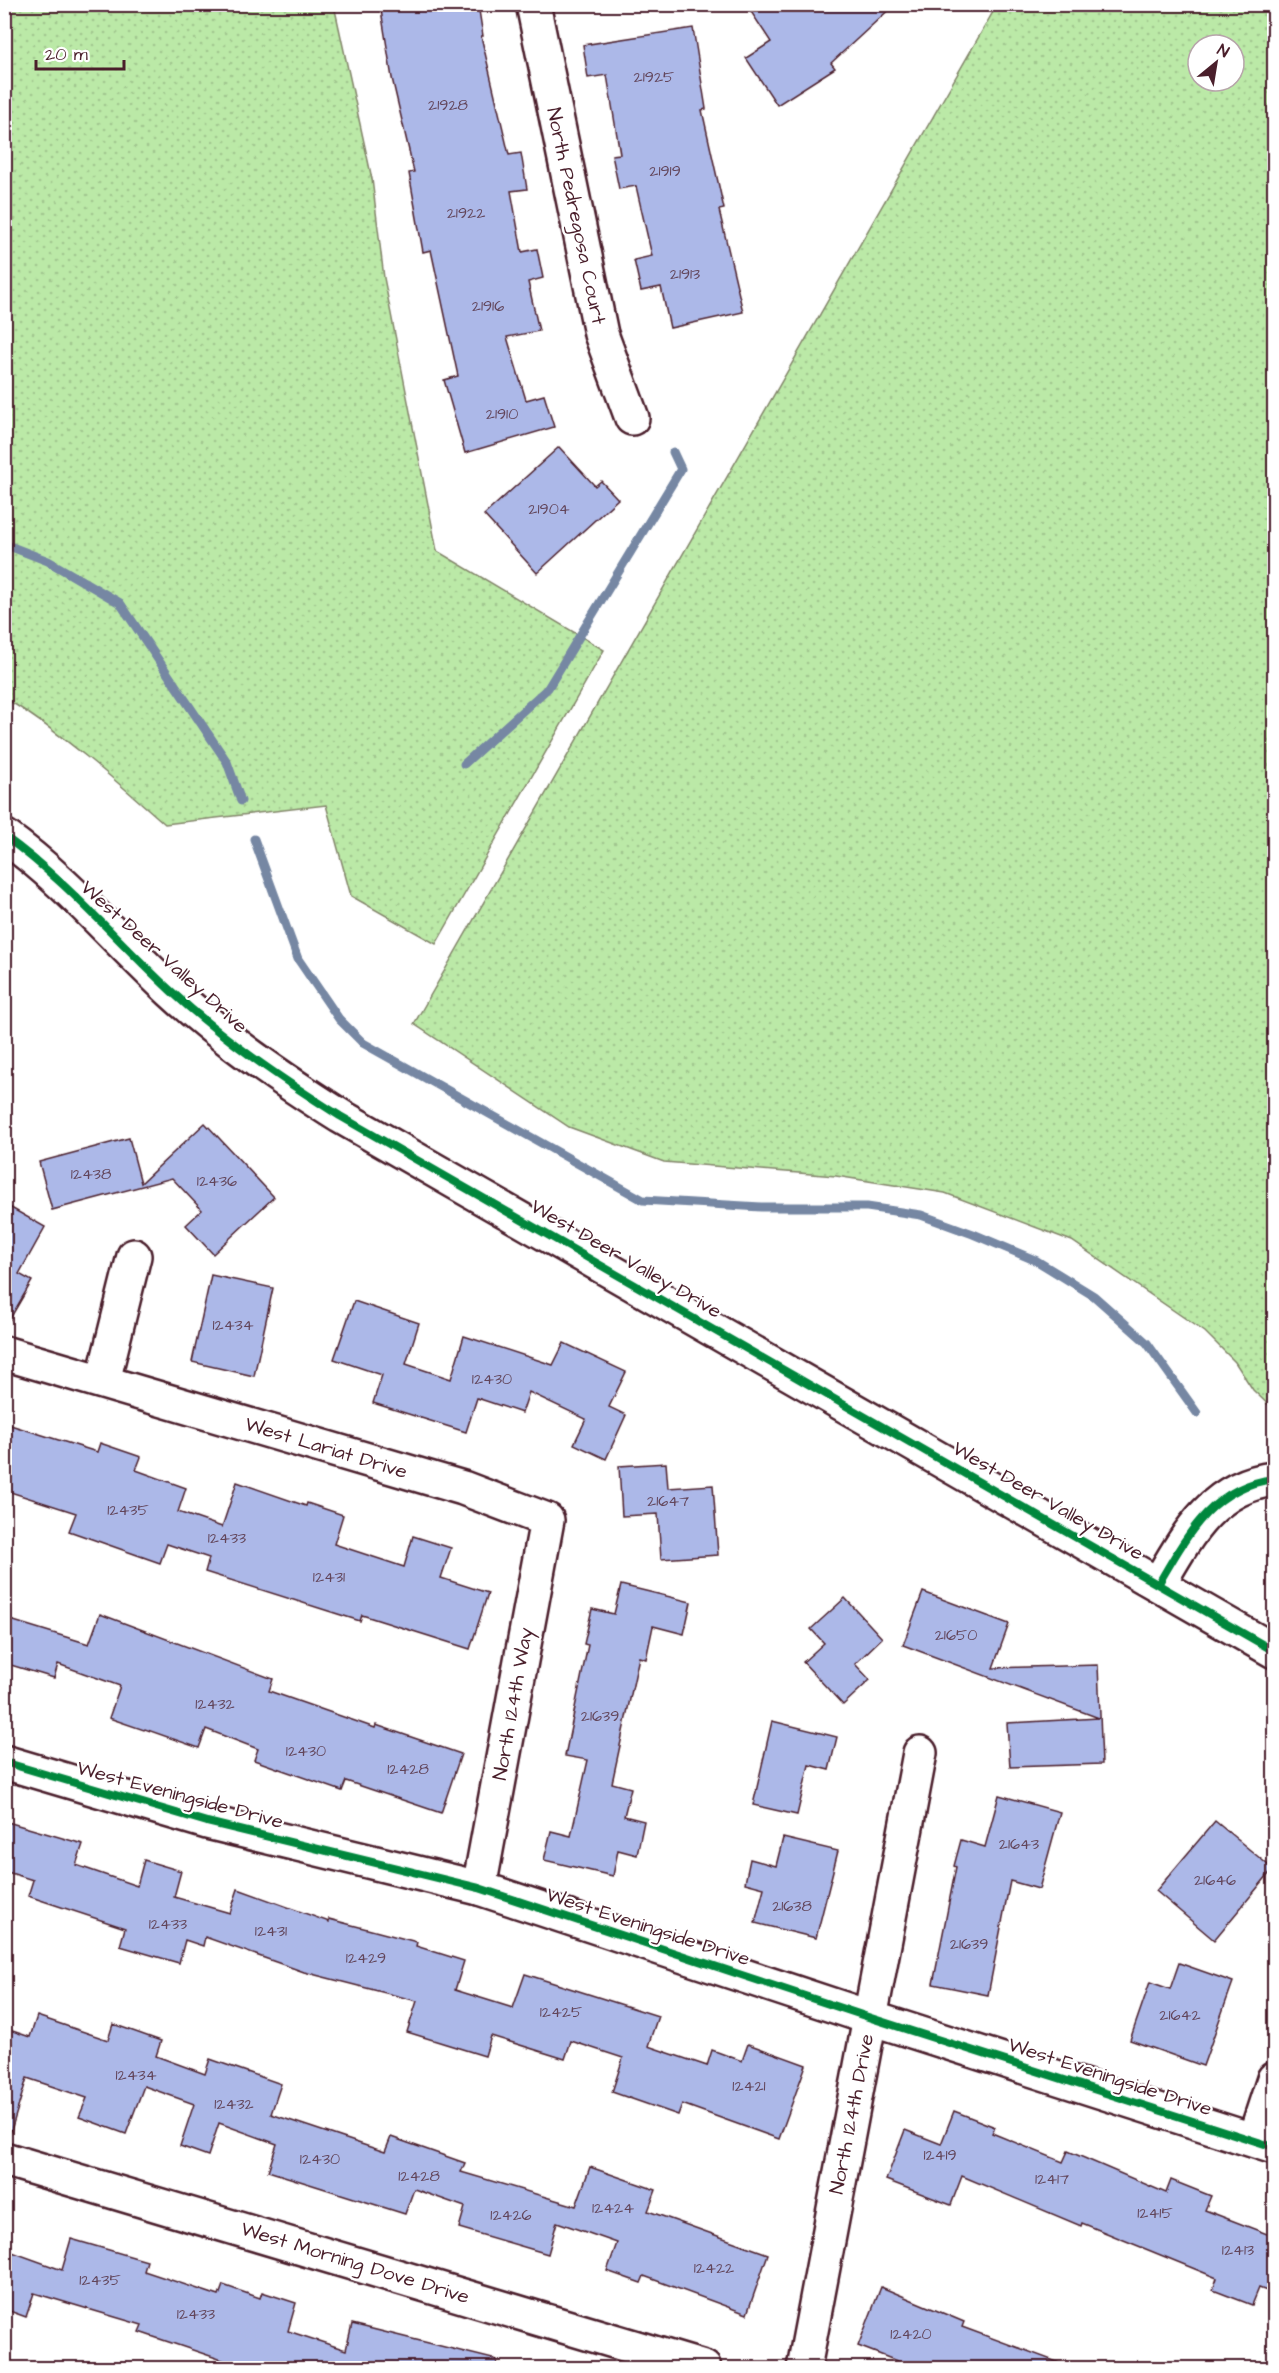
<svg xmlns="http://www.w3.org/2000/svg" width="1279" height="2373" font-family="'Architects Daughter',sans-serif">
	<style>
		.green { fill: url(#green-dots); stroke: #828469; stroke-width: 1.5; fill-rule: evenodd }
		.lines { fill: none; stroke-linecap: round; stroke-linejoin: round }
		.stream { stroke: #7687a3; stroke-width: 9 }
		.building { fill: #acb8e8; stroke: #4a1f2b; stroke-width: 1.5 }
		.minor-casing { stroke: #4a1f2b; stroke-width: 38 }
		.major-casing { stroke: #4a1f2b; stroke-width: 38 }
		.minor { stroke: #fff; stroke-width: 33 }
		.major { stroke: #fff; stroke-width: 33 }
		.cycleway-casing { stroke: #fff; stroke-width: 11 }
		.cycleway { stroke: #00873e; stroke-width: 8 }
		.labels { text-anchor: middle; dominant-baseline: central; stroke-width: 4.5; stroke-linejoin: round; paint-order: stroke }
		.number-label { font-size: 16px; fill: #62455a }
		.street-label { font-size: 20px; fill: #4a1f2b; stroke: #fff }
	</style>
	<defs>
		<pattern id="green-dots" width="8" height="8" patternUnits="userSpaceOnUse" patternTransform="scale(1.5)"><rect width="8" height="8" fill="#bbe9a7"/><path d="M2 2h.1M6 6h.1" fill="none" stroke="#a2c790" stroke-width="1.8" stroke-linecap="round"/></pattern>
	</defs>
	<rect width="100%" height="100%" fill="#fff"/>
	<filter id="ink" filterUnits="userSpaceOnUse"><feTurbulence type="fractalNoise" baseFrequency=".0167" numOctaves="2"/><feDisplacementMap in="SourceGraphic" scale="12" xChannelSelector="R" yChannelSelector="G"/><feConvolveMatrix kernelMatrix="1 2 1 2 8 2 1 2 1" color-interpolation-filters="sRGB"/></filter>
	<g filter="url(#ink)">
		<g class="green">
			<path d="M4,5H334L372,179L384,278L437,551L604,650L436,944L351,896L326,805L165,824C113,778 63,734 5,698Z"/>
			<path d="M997,5H1274V1410L1253,1390L1235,1362L1205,1332L1072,1241L945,1193L836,1176L664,1162L569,1127L414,1024ZM1198,45H1234V81H1198Z"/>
		</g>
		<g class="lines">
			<g class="stream">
				<polyline points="4,544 48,561 120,603 227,762 241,801"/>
				<polyline points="464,764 548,688 681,469 673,452"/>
				<polyline points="254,839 298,959 339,1019 363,1043 643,1200 761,1207 867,1207 921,1215 973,1234 1037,1261 1094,1296 1147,1343 1197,1413"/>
			</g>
		</g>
		<g class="building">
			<polygon points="380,4 478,4 483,36 481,36 509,155 521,153 527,189 511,191 522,252 537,249 543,278 528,282 539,331 507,337 526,400 544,395 554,427 465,453 444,380 458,376 431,250 423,252 409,173 414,172 392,78"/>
			<polygon points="746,4 895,4 831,63 835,68 777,105 746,58 771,42"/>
			<polygon points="693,28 706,109 702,110 724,209 719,210 743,312 670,328 661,287 641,291 634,260 652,256 636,186 619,189 612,155 620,154 607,75 588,78 583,45"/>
			<polygon points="559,447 595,486 601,481 618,499 537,573 484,515"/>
			<polygon points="205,1123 274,1197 213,1254 186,1225 202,1210 172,1178 52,1210 39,1162 129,1138 141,1183"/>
			<polygon points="4,1204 45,1227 19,1274 32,1281 4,1329"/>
			<polygon points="211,1275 273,1288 254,1376 192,1362"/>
			<polygon points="354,1301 419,1323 406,1364 451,1379 464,1336 553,1365 564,1343 626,1372 609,1407 626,1415 606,1459 574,1444 586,1419 529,1392 522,1413 477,1398 466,1432 373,1403 382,1375 334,1359"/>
			<polygon points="4,1423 97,1452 100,1443 141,1457 136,1470 186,1488 178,1512 222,1527 237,1482 306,1506 307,1503 343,1515 334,1544 404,1567 413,1536 451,1548 441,1578 488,1593 470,1649 362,1615 360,1621 205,1572 209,1558 167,1544 160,1563 69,1531 76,1513 4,1490"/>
			<polygon points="666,1463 668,1488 713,1485 718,1555 661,1559 658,1514 622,1516 619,1466"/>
			<polygon points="621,1585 691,1602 684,1634 653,1626 646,1659 639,1657 612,1783 631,1788 624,1816 644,1821 637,1855 618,1850 613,1876 544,1860 551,1831 571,1836 588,1760 565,1756 588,1645 584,1644 592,1609 614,1614"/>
			<polygon points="923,1592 1009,1624 993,1668 1098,1665 1102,1764 1010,1767 1007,1723 1099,1718 903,1645"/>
			<polygon points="845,1598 882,1638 855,1664 870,1680 843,1705 803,1662 824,1643 811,1629"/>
			<polygon points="100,1614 273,1679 269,1691 375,1728 376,1725 461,1754 441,1813 346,1781 342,1791 254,1760 258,1749 206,1729 199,1748 145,1729 144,1730 109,1718 120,1686 58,1664 54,1678 4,1663 4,1618 89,1644"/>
			<polygon points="772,1721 837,1737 829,1770 809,1765 797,1815 753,1805"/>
			<polygon points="999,1795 1060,1812 1039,1889 1010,1881 988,1995 933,1984 956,1867 954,1866 961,1840 985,1847"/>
			<polygon points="4,1821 83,1844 76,1865 137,1886 144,1860 181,1871 174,1897 230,1913 238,1889 329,1922 329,1919 417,1942 416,1946 464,1961 455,1990 513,2008 525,1974 658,2016 648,2046 707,2066 712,2050 742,2061 748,2044 806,2065 779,2139 682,2104 678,2115 612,2092 623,2058 571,2041 565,2059 491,2036 485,2056 407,2032 417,2001 304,1972 205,1937 203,1946 185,1940 179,1963 120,1946 125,1928 28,1896 33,1880 4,1871"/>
			<polygon points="1215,1821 1273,1869 1214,1940 1156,1891"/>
			<polygon points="783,1838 838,1851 816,1938 755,1923 764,1888 745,1883 750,1859 776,1866"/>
			<polygon points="1179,1963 1233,1982 1203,2066 1130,2040 1150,1982 1170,1989"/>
			<polygon points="37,2016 108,2040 113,2024 161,2041 156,2056 205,2074 210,2059 281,2084 271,2114 385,2152 391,2137 465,2163 461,2172 576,2206 590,2167 656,2190 648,2211 768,2254 747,2314 644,2276 641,2283 607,2271 617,2243 557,2222 548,2254 459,2228 465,2207 414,2189 405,2214 268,2171 277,2144 219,2123 208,2156 180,2146 194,2104 144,2086 126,2134 79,2117 87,2098 27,2078 10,2134 4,2133 4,2028 30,2037"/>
			<polygon points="954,2111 995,2127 992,2133 1063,2162 1068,2151 1166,2193 1171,2180 1211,2196 1205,2210 1275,2237 1275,2294 1259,2288 1252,2305 1213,2290 1217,2278 1082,2223 1081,2226 962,2176 951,2205 886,2180 905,2130 941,2144"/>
			<polygon points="71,2239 147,2261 144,2271 219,2296 223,2285 260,2298 262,2292 296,2303 288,2331 346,2350 352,2324 497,2360 496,2368 246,2368 139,2332 142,2325 34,2293 26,2317 4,2309 4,2249 62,2270"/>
			<polygon points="881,2287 964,2322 962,2327 1068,2366 1068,2368 915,2368 858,2346"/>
		</g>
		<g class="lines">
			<g class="minor-casing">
				<g id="minor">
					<polyline points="533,4 601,334 632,418"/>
					<path d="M4,836C66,880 116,940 171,991C223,1039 280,1078 340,1116L1274,1651"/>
					<polyline points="4,1353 463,1488 547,1520 479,1888"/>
					<polyline points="103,1381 134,1256"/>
					<polyline points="4,1762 207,1822 479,1888 871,2018 1274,2147"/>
					<polyline points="1254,2140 1274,2079"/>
					<polyline points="4,2159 704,2368"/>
					<polyline points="804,2368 920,1753"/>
				</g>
			</g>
			<g class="major-casing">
				<path id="major" d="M1159,1583C1187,1535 1213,1486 1274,1479"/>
			</g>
			<use href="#minor" class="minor"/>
			<use href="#major" class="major"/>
			<g class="cycleway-casing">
				<g id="cycleway">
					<path d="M4,836C66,880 116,940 171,991C223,1039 280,1078 340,1116L1274,1651"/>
					<path d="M1159,1583C1187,1535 1213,1486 1274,1479"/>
					<polyline points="4,1762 207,1822 479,1888 871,2018 1274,2147"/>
				</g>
			</g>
			<use href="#cycleway" class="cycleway"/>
		</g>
	</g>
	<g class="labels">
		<g class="number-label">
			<text x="654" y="77">21925</text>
			<text x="448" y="105">21928</text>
			<text x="665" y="171">21919</text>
			<text x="466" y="213">21922</text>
			<text x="685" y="274">21913</text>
			<text x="488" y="306">21916</text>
			<text x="502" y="414">21910</text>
			<text x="549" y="509">21904</text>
			<text x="91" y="1174">12438</text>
			<text x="217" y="1181">12436</text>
			<text x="233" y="1325">12434</text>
			<text x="492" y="1379">12430</text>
			<text x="668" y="1501">21647</text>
			<text x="128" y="1510">12435</text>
			<text x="227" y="1538">12433</text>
			<text x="329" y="1577">12431</text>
			<text x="956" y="1635">21650</text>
			<text x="215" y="1704">12432</text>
			<text x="600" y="1716">21639</text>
			<text x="306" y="1751">12430</text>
			<text x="408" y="1769">12428</text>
			<text x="1019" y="1844">21643</text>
			<text x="1215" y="1880">21646</text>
			<text x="792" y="1906">21638</text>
			<text x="168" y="1924">12433</text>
			<text x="271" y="1931">12431</text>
			<text x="969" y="1944">21639</text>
			<text x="366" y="1958">12429</text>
			<text x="561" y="2012">12425</text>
			<text x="1180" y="2015">21642</text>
			<text x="136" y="2075">12434</text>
			<text x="749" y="2086">12421</text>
			<text x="234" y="2104">12432</text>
			<text x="940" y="2155">12419</text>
			<text x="320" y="2159">12430</text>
			<text x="419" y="2176">12428</text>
			<text x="1052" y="2179">12417</text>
			<text x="613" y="2208">12424</text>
			<text x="1155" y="2213">12415</text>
			<text x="511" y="2215">12426</text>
			<text x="1238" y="2250">12413</text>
			<text x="714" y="2268">12422</text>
			<text x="100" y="2280">12435</text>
			<text x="196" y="2314">12433</text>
			<text x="911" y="2334">12420</text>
		</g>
		<g class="street-label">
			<text transform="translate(576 216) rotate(78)">North Pedregosa Court</text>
			<text transform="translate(164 957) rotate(42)">West Deer Valley Drive</text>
			<text transform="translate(626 1259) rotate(30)">West Deer Valley Drive</text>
			<text transform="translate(326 1448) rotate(17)">West Lariat Drive</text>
			<text transform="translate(1048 1501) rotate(30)">West Deer Valley Drive</text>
			<text transform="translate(513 1704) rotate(-80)">North 124th Way</text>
			<text transform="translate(180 1795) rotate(15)">West Eveningside Drive</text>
			<text transform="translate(648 1927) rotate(18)">West Eveningside Drive</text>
			<text transform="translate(1110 2077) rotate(18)">West Eveningside Drive</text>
			<text transform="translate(852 2114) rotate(-79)">North 124th Drive</text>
			<text transform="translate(355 2263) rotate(17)">West Morning Dove Drive</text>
		</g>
	</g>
	<rect width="1279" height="2373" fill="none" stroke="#fff" stroke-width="24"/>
	<rect x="12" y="12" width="1255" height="2349" fill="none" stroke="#4a1f2b" stroke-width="2" filter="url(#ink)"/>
	<g transform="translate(1216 63) rotate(30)"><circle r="28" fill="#ffffff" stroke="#b7a5aa" stroke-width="1.5"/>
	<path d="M0-4.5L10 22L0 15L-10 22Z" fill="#4a1f2b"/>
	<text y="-9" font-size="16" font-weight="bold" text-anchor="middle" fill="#4a1f2b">N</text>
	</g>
	<path d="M36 60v9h88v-9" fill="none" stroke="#4a1f2b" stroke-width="3"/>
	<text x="45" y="60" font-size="18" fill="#4a1f2b" stroke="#ffffff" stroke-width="4.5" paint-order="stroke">20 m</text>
</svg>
